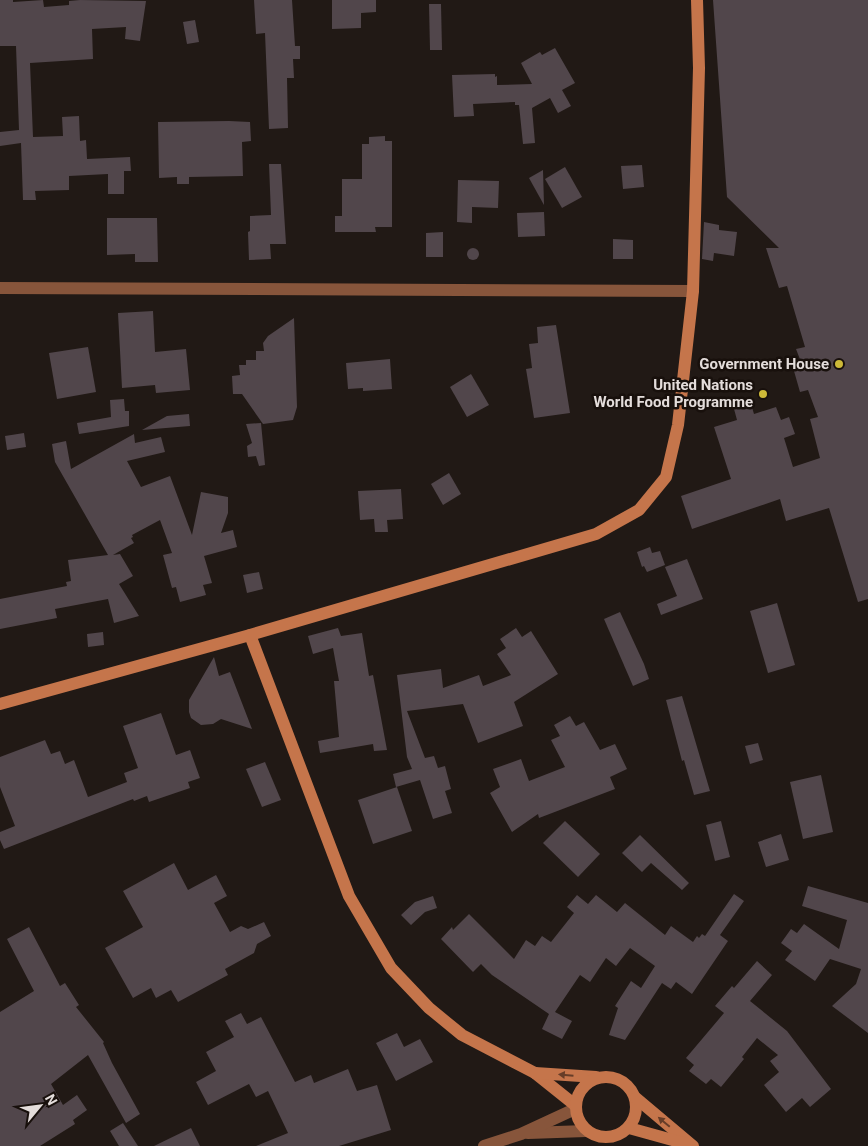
<svg xmlns="http://www.w3.org/2000/svg" width="868" height="1146" font-family="Roboto,sans-serif">
	<style>
		.building { fill: #51464b }
		.lines { fill: none; stroke-linecap: round; stroke-linejoin: round }
		.street { stroke: #87553b; stroke-width: 12 }
		.secondary { stroke: #c5754b; stroke-width: 12 }
		.oneway { fill: #663d28 }
		.poi-dot { fill: #cdb938; stroke: #18100c; stroke-width: 2 }
		.labels { text-anchor: middle; dominant-baseline: central; stroke-width: 5; stroke-linejoin: round; paint-order: stroke }
		.poi-label { font-size: 15px; font-weight: bold; fill: #e4dddb; stroke: #18100c; text-anchor: end }
	</style>
	<rect width="100%" height="100%" fill="#211915"/>
	<g class="building">
		<polygon points="0,0 13,0 13,2 43,0 44,7 69,5 69,1 80,0 146,1 140,41 125,39 126,27 92,29 93,59 30,63 33,137 63,136 62,117 79,116 80,141 86,140 87,159 130,157 131,171 124,171 124,194 108,194 108,174 69,176 69,190 35,191 36,200 23,200 21,143 0,146 0,132 19,130 16,46 0,46"/>
		<polygon points="254,0 292,0 295,46 300,46 300,59 293,59 294,78 287,78 288,128 269,129 265,33 256,34"/>
		<polygon points="332,0 376,0 376,12 361,13 361,28 332,29"/>
		<polygon points="713,0 868,0 868,599 858,602 829,508 786,521 780,499 692,529 681,496 731,479 714,427 737,420 734,409 751,404 754,414 776,407 781,420 789,417 795,434 784,438 793,467 820,458 810,419 818,417 808,390 800,392 792,364 801,362 796,349 805,347 787,286 779,288 766,248 779,248 727,197"/>
		<polygon points="429,4 441,4 442,50 430,50"/>
		<polygon points="195,20 199,42 187,44 183,22"/>
		<polygon points="555,48 575,83 562,90 571,106 558,113 550,98 532,108 535,143 523,144 519,105 515,105 515,102 473,104 474,116 454,117 452,75 495,74 495,77 497,76 497,85 532,84 521,63 540,52 542,55"/>
		<polygon points="229,121 250,122 251,141 242,142 243,176 189,177 189,184 177,184 177,177 159,178 158,122"/>
		<polygon points="385,136 385,141 392,141 392,227 375,227 376,232 335,232 335,216 342,216 342,179 362,179 362,144 369,144 369,137"/>
		<polygon points="269,164 281,164 286,244 270,244 271,259 249,260 248,232 250,231 250,216 271,215"/>
		<polygon points="642,165 644,187 623,189 621,166"/>
		<polygon points="565,167 582,197 562,208 545,179"/>
		<polygon points="543,170 544,205 529,178"/>
		<polygon points="458,180 499,181 498,208 472,207 472,223 457,222"/>
		<polygon points="544,212 545,236 518,237 517,213"/>
		<polygon points="107,218 157,218 158,262 135,262 135,254 107,255"/>
		<polygon points="704,222 719,225 719,230 737,232 734,256 714,253 713,261 702,259"/>
		<polygon points="443,232 443,257 426,257 426,233"/>
		<polygon points="613,239 633,240 633,259 613,259"/>
		<circle cx="473" cy="254" r="6"/>
		<polygon points="153,311 155,352 186,349 190,390 156,393 155,385 122,388 118,313"/>
		<polygon points="294,318 297,407 293,420 263,424 242,394 233,394 232,376 240,375 239,365 246,365 246,360 256,360 256,351 264,351 263,343 268,336"/>
		<polygon points="556,325 570,413 534,418 526,369 532,368 529,344 538,343 537,327"/>
		<polygon points="88,347 96,392 57,399 49,353"/>
		<polygon points="390,359 392,389 363,391 363,388 348,389 346,363"/>
		<polygon points="471,374 489,405 467,417 450,387"/>
		<polygon points="124,399 125,411 129,411 129,426 79,434 77,423 111,417 110,400"/>
		<polygon points="189,414 190,426 142,430 167,416"/>
		<polygon points="261,423 265,465 259,466 256,456 248,457 247,446 252,443 246,424"/>
		<polygon points="24,433 26,447 7,450 5,436"/>
		<polygon points="134,434 135,443 161,437 165,452 127,461 141,487 170,476 192,535 201,492 228,497 228,513 221,533 233,530 237,547 204,556 212,583 203,585 206,595 180,602 176,587 172,588 163,555 172,553 160,520 132,535 133,537 131,538 134,543 113,555 120,554 133,576 119,584 139,616 114,623 108,599 55,609 57,618 0,629 0,599 67,586 66,582 71,581 68,560 108,555 55,462 52,444 66,441 71,469"/>
		<polygon points="449,473 461,494 443,505 431,484"/>
		<polygon points="401,489 403,519 387,520 388,532 375,532 374,519 360,520 358,491"/>
		<polygon points="650,547 652,553 660,551 665,565 647,572 644,566 642,567 637,552"/>
		<polygon points="687,559 703,599 661,615 657,604 677,596 665,567"/>
		<polygon points="259,572 263,589 247,593 243,575"/>
		<polygon points="777,603 795,665 768,673 750,611"/>
		<polygon points="620,612 644,664 649,679 633,686 604,619"/>
		<polygon points="338,628 341,636 362,633 369,676 373,675 387,750 374,751 373,744 320,753 318,741 339,737 334,681 339,681 333,648 313,654 308,636"/>
		<polygon points="516,628 522,637 531,631 558,674 514,702 523,726 478,743 463,704 407,711 425,758 434,756 438,768 445,766 451,789 445,791 452,813 433,819 420,780 396,787 393,774 412,769 407,757 397,675 441,669 443,688 479,675 483,686 511,675 497,654 506,648 500,639"/>
		<polygon points="103,632 104,645 88,647 87,634"/>
		<polygon points="214,657 219,676 230,672 252,729 221,719 213,724 201,725 191,718 189,712 189,700"/>
		<polygon points="682,696 710,791 694,795 684,760 682,761 666,700"/>
		<polygon points="161,713 176,755 190,750 200,778 188,782 190,788 149,802 147,796 134,801 133,799 4,849 0,840 0,832 15,826 0,787 0,757 45,740 51,754 60,751 65,764 74,760 88,797 127,782 124,773 138,768 123,726"/>
		<polygon points="570,716 576,726 584,722 600,750 615,744 627,769 610,777 615,789 539,818 538,814 512,832 490,793 500,787 493,769 521,759 529,781 565,767 551,740 560,736 554,725"/>
		<polygon points="758,743 763,760 750,764 745,746"/>
		<polygon points="265,762 281,800 262,807 246,769"/>
		<polygon points="821,775 833,832 803,839 790,782"/>
		<polygon points="397,787 412,831 373,844 358,800"/>
		<polygon points="565,821 600,854 578,877 543,843"/>
		<polygon points="721,821 730,857 715,861 706,825"/>
		<polygon points="781,834 789,860 766,867 758,842"/>
		<polygon points="640,835 689,883 682,890 651,863 642,872 622,853"/>
		<polygon points="174,863 188,890 216,875 227,896 214,903 230,932 241,926 248,929 264,922 271,936 257,944 254,953 225,969 228,975 178,1002 171,990 156,998 151,988 133,998 105,948 143,927 123,891"/>
		<polygon points="808,886 868,903 868,1033 832,1006 856,984 861,969 830,959 815,981 785,960 792,951 781,943 791,929 797,933 804,924 839,949 847,920 802,906"/>
		<polygon points="734,894 744,901 720,935 728,941 692,994 676,982 671,989 662,983 625,1040 609,1035 618,1008 615,1006 631,981 641,988 655,966 630,948 616,966 606,958 590,982 580,975 555,1012 572,1021 562,1039 542,1029 549,1014 492,975 481,964 473,972 441,939 452,927 453,930 469,914 514,959 526,940 535,946 542,936 551,942 574,913 567,907 577,895 588,904 596,895 617,912 625,903 665,935 671,926 693,942 697,936 699,938 702,934 705,936"/>
		<polygon points="433,896 437,908 425,912 411,925 401,915 415,902"/>
		<polygon points="29,927 60,986 65,983 79,1005 76,1007 104,1042 103,1043 112,1063 140,1114 126,1123 88,1055 51,1084 63,1105 77,1095 87,1110 73,1120 75,1124 40,1146 0,1146 0,1012 34,991 7,939"/>
		<polygon points="757,961 772,975 750,1001 787,1031 831,1089 810,1107 802,1098 786,1112 764,1085 779,1072 770,1061 778,1055 757,1038 742,1057 744,1059 721,1087 711,1079 706,1084 689,1071 694,1065 686,1058 724,1013 715,1006 732,986 734,988"/>
		<polygon points="241,1013 247,1024 261,1017 295,1082 311,1075 314,1083 348,1069 357,1091 377,1085 391,1130 339,1146 256,1146 288,1133 268,1091 256,1097 249,1084 208,1105 196,1082 216,1071 206,1052 234,1037 225,1021"/>
		<polygon points="397,1033 404,1047 420,1039 433,1062 396,1081 376,1043"/>
		<polygon points="123,1123 138,1146 119,1146 110,1131"/>
		<polygon points="191,1128 200,1146 154,1146"/>
	</g>
	<g class="lines">
		<g class="street">
			<polyline points="0,288 693,291"/>
			<polyline points="528,1133 586,1131"/>
			<polyline points="484,1146 521,1134 575,1109"/>
		</g>
		<g class="secondary">
			<polyline points="250,635 349,896 391,968 429,1008 462,1035 535,1073 575,1105"/>
			<polyline points="0,704 250,635 596,534 639,510 666,477 678,425 693,291 699,68 697,0"/>
			<polyline points="535,1073 596,1077"/>
			<circle cx="606" cy="1107" r="30"/>
			<polyline points="636,1098 693,1146"/>
			<polyline points="629,1128 687,1144"/>
		</g>
	</g>
	<defs><path id="oneway-solid" d="M-6-.8H1V-3.2L6.5 0L1 3.2V.8H-6Z" transform="scale(1.25)"/></defs>
	<g class="oneway">
		<use href="#oneway-solid" transform="translate(566 1075) rotate(-175)"/>
		<use href="#oneway-solid" transform="translate(664 1122) rotate(-140)"/>
	</g>
	<g class="poi-dot">
		<circle cx="839" cy="364" r="5"/>
		<circle cx="763" cy="394" r="5"/>
	</g>
	<g class="labels">
		<g class="poi-label">
			<text x="829" y="364">Government House</text>
			<text x="753" y="385">United Nations<tspan x="753" dy="17">World Food Programme</tspan></text>
		</g>
	</g>
	<g transform="translate(40 1106) rotate(61)" stroke="#18100c" stroke-width="4" paint-order="stroke">
	<path d="M0-4L9 19L0 12L-9 19Z" fill="#e4dddb"/>
	<text y="-8" font-size="14" font-weight="bold" text-anchor="middle" fill="#e4dddb">N</text>
	</g>
</svg>
